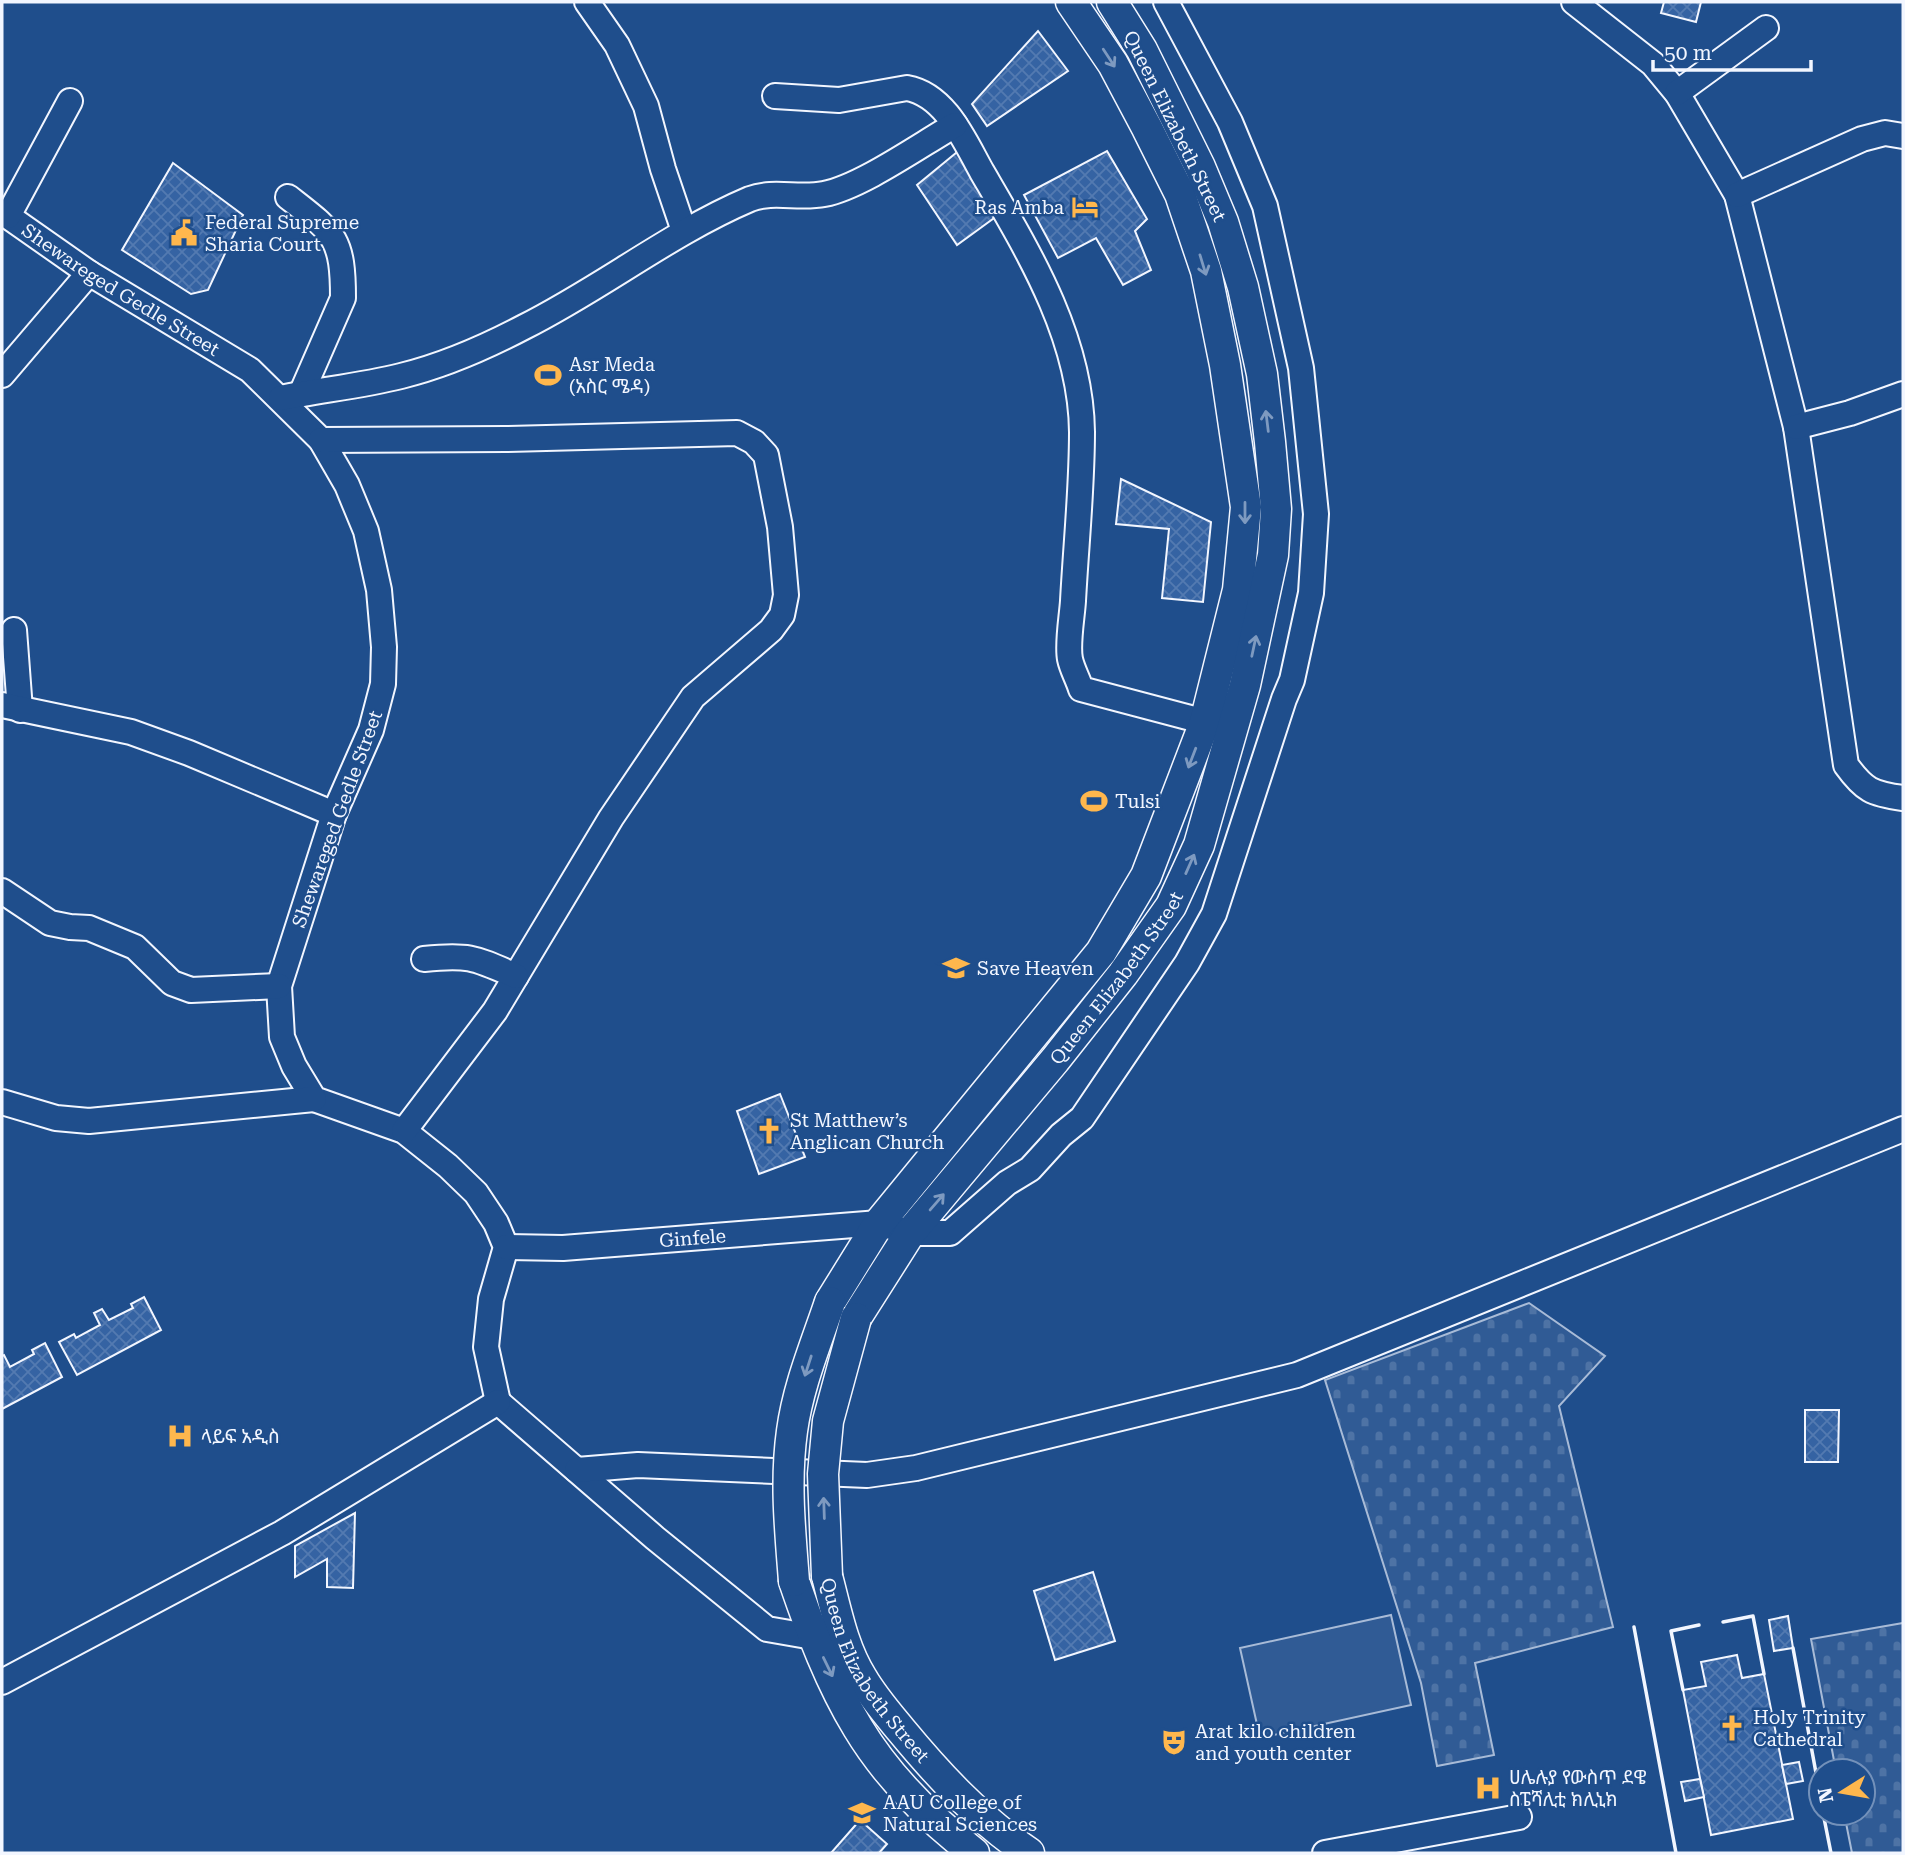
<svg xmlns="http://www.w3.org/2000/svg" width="1905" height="1855" font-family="'Roboto Serif','Noto Sans Ethiopic',serif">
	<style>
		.built { fill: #305b95; stroke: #a8bbd7; stroke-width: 2 }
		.cemetery { fill: url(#cemetery-stones); stroke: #a8bbd7; stroke-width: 2 }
		.building { fill: url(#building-cross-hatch); stroke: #f2f6ff; stroke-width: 2 }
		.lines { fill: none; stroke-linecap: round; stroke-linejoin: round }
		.minor-casing { stroke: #f2f6ff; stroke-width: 28 }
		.major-casing { stroke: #f2f6ff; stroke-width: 33 }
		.minor { stroke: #1f4e8c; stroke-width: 24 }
		.major { stroke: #1f4e8c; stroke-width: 30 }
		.major-bridge-casing { stroke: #f2f6ff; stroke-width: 33; stroke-linecap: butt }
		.major-bridge { stroke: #1f4e8c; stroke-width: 30 }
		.wall { stroke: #f2f6ff; stroke-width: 3.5 }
		.oneway { stroke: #7e9ac0 }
		.labels { text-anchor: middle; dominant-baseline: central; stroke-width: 5; stroke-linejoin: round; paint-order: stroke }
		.street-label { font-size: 19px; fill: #f2f6ff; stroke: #1f4e8c }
		.poi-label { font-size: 19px; fill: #f2f6ff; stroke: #1f4e8c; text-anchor: start }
	</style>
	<defs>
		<pattern id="cemetery-stones" width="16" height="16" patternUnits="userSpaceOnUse" patternTransform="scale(1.75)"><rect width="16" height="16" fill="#305b95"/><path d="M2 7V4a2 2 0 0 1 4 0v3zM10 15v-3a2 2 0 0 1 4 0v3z" fill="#4e73a5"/></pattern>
		<pattern id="building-cross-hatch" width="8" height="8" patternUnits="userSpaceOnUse" patternTransform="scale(1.75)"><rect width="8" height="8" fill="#3563a3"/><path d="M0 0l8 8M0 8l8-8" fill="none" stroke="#537ab1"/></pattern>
	</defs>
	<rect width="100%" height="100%" fill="#1f4e8c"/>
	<polygon class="built" points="1391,1615 1411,1705 1260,1738 1240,1648"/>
	<g class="cemetery">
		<polygon points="1529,1303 1605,1356 1559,1406 1613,1627 1475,1663 1494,1755 1437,1766 1421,1683 1325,1380"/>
		<polygon points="1903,1623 1903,1853 1852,1853 1844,1813 1863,1813 1863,1771 1836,1771 1811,1639"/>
	</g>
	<g class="building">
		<polygon points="1664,2 1701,2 1696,22 1661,13"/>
		<polygon points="1038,31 1068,71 987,126 972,104"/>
		<polygon points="962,148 1001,213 957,245 917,185"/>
		<polygon points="1107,151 1147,219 1135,231 1151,270 1123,285 1096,238 1058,258 1024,195"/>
		<polygon points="173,163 243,215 208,290 191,294 122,250"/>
		<polygon points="1121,479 1211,522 1203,602 1162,598 1169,529 1116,524"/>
		<polygon points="780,1094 805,1157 759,1174 737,1111"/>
		<polygon points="144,1297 161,1330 77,1375 59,1342 74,1334 76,1338 100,1325 94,1313 102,1309 109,1320 133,1308 131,1304"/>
		<polygon points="45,1343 62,1377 2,1409 2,1356 4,1355 10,1367 34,1354 32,1350"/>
		<polygon points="1805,1410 1839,1410 1838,1462 1805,1462"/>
		<polygon points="355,1513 353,1588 327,1587 327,1559 295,1577 295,1546"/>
		<polygon points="1093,1572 1115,1641 1055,1660 1034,1591"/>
		<polygon points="1788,1616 1793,1648 1774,1651 1769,1620"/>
		<polygon points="1737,1655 1742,1678 1764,1674 1793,1819 1711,1835 1683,1690 1706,1686 1701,1662"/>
		<polygon points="1799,1762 1803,1781 1786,1784 1782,1765"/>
		<polygon points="1700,1779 1704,1797 1685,1801 1681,1782"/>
		<polygon points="860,1820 887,1844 879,1853 831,1853"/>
	</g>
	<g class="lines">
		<g class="minor-casing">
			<g id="minor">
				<polyline points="587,2 617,45 646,106 663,169 684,231"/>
				<path d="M1574,2L1653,64L1677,93L1737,195L1796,427L1846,765C1864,790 1872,794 1903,798"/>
				<polyline points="1677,93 1766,28"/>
				<path d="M775,96L839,100L907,88C946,95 965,142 982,172C1028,251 1081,337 1082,432C1082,488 1076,545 1073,601C1072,617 1067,644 1070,659C1072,669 1078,679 1081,689L1221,726"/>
				<polyline points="1737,195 1862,139 1885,133 1903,136"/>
				<path d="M288,197C334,233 343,237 343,298L301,394"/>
				<path id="s1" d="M2,212L89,273L250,370L321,440L347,485L366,531L379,590L384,647L383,684L371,730L334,814L279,986L282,1037L294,1066L314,1099L404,1131L448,1166L476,1193L496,1223L506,1247L491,1299L486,1347L498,1402"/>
				<polyline points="8,216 70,101"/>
				<polyline points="2,375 89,273"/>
				<path d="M281,398C320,390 361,386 401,376C442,366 486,347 524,327C602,288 670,233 750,199C773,190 799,199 824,194C861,187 920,145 955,125"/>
				<polyline points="1796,427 1850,413 1903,394"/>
				<polyline points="321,440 506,439 737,433 754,442 766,455 780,527 786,595 782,615 771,630 693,697 611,818 495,1011 404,1131"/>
				<polyline points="14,630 20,710"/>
				<polyline points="2,705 131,732 189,753 334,814"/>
				<polyline points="2,891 50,923 70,927 89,928 135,947 172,983 191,990 279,986"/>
				<path d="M424,959C469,954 475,958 516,976"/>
				<polyline points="2,1102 56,1118 89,1121 314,1099"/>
				<path id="s2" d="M506,1247L563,1248L879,1223L910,1233H950L1007,1183L1030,1169L1061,1135L1082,1118L1187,963L1214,914L1284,699L1292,680L1311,593L1316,514L1301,368L1265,206L1230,122L1166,2"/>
				<polyline points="498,1402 655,1538 767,1629 813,1637"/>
				<polyline points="577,1470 638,1465 867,1475 916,1468 1297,1375 1903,1129"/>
				<polyline points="2,1682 282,1533 498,1402"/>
				<polyline points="1325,1853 1519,1817"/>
			</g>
		</g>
		<g class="major-casing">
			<g id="major">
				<polyline points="830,1302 879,1223 1101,952 1146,876 1205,722 1238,590 1246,507 1225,365 1206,271 1180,194 1147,128 1113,64 1071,2"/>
				<path id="s3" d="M856,1318L910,1233L1055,1060L1123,974L1171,906L1199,845L1245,685L1273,555L1276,509L1270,442L1262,374L1243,287L1223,222L1200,167L1142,50L1112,2"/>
				<path id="s4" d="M827,1576C836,1610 843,1648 862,1678C873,1697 887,1713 901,1730C939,1776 979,1819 1029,1853"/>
				<path d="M794,1581C811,1631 830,1682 858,1728C887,1776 929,1818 974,1853"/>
			</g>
		</g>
		<use href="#minor" class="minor"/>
		<use href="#major" class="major"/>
		<g class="major-bridge-casing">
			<g id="major-bridge">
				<polyline points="827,1576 823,1474 828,1421 856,1318"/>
				<path d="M794,1581C790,1530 785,1481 792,1431C798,1386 816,1344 830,1302"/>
			</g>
		</g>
		<use href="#major-bridge" class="major-bridge"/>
		<g class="wall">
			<polyline points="1723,1622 1753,1616 1764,1674"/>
			<polyline points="1634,1627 1676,1853"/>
			<polyline points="1793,1648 1821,1800"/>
			<polyline points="1683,1690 1671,1631 1699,1625"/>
			<polyline points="1823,1813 1831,1853"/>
		</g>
	</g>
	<defs><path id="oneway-shaft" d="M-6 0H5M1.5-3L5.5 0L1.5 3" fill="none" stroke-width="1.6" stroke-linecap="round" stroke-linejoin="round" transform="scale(1.75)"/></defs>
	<g class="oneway">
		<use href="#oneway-shaft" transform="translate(1109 58) rotate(57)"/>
		<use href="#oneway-shaft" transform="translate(1203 265) rotate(73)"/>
		<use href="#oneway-shaft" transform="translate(1267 421) rotate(-97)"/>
		<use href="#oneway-shaft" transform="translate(1245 513) rotate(90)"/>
		<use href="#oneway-shaft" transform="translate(1254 646) rotate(-78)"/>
		<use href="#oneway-shaft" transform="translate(1192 758) rotate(111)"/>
		<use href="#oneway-shaft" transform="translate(1190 864) rotate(-66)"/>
		<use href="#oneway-shaft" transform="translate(937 1202) rotate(-49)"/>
		<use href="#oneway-shaft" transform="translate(808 1366) rotate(108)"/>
		<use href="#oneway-shaft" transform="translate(824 1508) rotate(-92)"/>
		<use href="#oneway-shaft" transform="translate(828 1667) rotate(64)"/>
	</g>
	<defs>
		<g id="hotel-bare" transform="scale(2.1)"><path d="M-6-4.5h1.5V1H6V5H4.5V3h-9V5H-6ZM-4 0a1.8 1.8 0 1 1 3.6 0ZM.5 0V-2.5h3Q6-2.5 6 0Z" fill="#ffb74d" stroke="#1f4e8c" stroke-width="2.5" paint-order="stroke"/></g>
		<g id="civic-bare" transform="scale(2.1)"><path d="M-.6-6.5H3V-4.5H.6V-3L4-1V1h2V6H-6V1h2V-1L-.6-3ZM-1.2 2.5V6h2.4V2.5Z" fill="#ffb74d" stroke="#1f4e8c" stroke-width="2.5" paint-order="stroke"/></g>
		<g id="stadium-bare" transform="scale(2.1)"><path d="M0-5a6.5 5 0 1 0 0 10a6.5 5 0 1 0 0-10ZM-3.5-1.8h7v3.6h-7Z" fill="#ffb74d" stroke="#1f4e8c" stroke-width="2.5" paint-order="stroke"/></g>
		<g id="school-bare" transform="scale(2.1)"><path d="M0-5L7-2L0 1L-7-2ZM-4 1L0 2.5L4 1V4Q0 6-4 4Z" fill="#ffb74d" stroke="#1f4e8c" stroke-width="2.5" paint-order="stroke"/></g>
		<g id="church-bare" transform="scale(2.1)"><path d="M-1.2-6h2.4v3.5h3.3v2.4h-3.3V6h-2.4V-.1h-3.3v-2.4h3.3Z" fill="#ffb74d" stroke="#1f4e8c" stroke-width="2.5" paint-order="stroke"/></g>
		<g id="hospital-bare" transform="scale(2.1)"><path d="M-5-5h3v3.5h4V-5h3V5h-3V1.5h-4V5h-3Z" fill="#ffb74d" stroke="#1f4e8c" stroke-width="2.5" paint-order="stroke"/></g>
		<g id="theatre-bare" transform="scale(2.1)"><path d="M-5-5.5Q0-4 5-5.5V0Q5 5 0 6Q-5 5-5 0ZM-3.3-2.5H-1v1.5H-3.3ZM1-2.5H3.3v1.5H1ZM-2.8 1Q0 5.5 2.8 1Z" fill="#ffb74d" stroke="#1f4e8c" stroke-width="2.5" paint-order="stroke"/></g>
		<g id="university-bare" transform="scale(2.1)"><path d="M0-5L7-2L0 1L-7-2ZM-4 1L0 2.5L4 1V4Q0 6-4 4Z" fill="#ffb74d" stroke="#1f4e8c" stroke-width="2.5" paint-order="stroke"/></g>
	</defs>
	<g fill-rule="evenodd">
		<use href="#hotel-bare" x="1085" y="207"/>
		<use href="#civic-bare" x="184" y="233"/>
		<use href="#stadium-bare" x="548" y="375"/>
		<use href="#stadium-bare" x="1094" y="801"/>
		<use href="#school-bare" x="956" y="968"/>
		<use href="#church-bare" x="769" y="1131"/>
		<use href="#hospital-bare" x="180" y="1436"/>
		<use href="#church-bare" x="1732" y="1728"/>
		<use href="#theatre-bare" x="1174" y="1742"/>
		<use href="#hospital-bare" x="1488" y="1788"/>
		<use href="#university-bare" x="862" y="1813"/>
	</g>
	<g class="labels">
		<g class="street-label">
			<text transform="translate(1175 126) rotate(64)">Queen Elizabeth Street</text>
			<text stroke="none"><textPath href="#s1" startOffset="142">Shewareged Gedle Street</textPath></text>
			<text transform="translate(337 819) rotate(-70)">Shewareged Gedle Street</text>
			<text stroke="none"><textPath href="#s3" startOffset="429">Queen Elizabeth Street</textPath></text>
			<text stroke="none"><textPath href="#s2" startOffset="187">Ginfele</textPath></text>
			<text stroke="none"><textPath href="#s4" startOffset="107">Queen Elizabeth Street</textPath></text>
		</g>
		<g class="poi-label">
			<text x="1064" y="207" text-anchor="end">Ras Amba</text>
			<text x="205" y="222">Federal Supreme<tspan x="205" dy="22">Sharia Court</tspan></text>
			<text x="569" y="364">Asr Meda<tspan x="569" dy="22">(አስር ሜዳ)</tspan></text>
			<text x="1115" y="801">Tulsi</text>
			<text x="977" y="968">Save Heaven</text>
			<text x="790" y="1120">St Matthew’s<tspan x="790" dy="22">Anglican Church</tspan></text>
			<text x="201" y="1436">ላይፍ አዲስ</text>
			<text x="1753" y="1717">Holy Trinity<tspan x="1753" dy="22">Cathedral</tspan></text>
			<text x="1195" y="1731">Arat kilo children<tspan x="1195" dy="22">and youth center</tspan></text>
			<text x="1509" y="1777">ሀሌሉያ የውስጥ ደዌ<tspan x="1509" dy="22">ስፔሻሊቲ ክሊኒክ</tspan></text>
			<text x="883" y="1802">AAU College of<tspan x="883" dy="22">Natural Sciences</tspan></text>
		</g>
	</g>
	<rect width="1905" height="1855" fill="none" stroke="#f2f6ff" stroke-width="7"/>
	<g transform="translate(1842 1792) rotate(259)"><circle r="33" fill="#1f4e8c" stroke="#7391ba" stroke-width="2"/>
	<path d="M0-5L12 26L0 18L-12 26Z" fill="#ffb74d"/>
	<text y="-10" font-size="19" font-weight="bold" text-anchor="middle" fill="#f2f6ff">N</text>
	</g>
	<path d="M1653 60v10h158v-10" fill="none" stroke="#f2f6ff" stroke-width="3.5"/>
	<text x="1664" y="60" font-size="21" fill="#f2f6ff" stroke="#1f4e8c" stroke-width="5" paint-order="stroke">50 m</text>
</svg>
